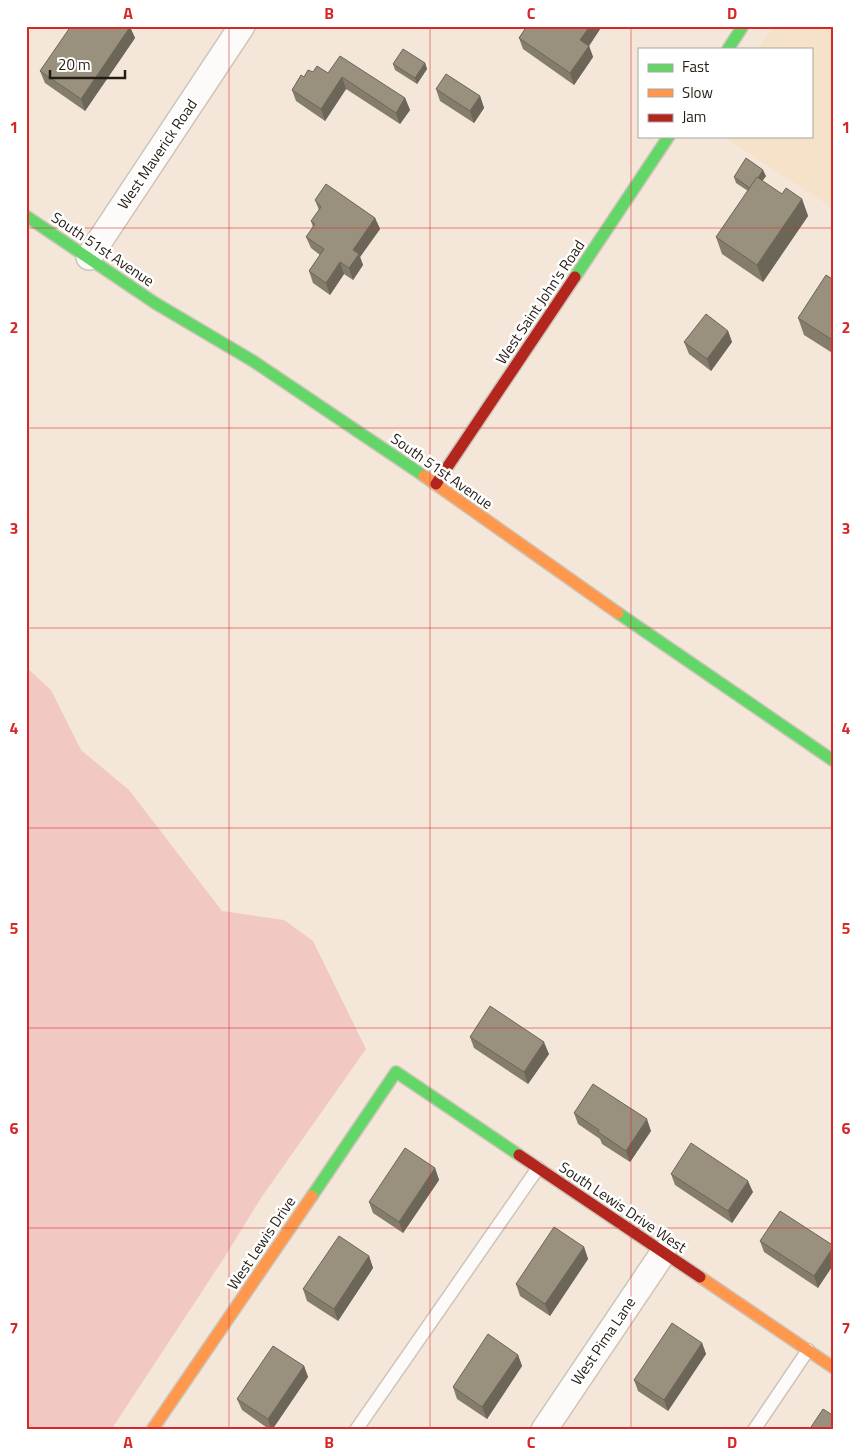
<svg xmlns="http://www.w3.org/2000/svg" width="860" height="1456" font-family="'Titillium Web',sans-serif">
	<style>
		.built { fill: #f6e1c9 }
		.green { fill: #f1c8c4 }
		.lines { fill: none; stroke-linecap: round; stroke-linejoin: round }
		.lane-casing { stroke: #cdc4b8; stroke-width: 15 }
		.street-casing { stroke: #cdc4b8; stroke-width: 28 }
		.fast-casing { stroke: #cdc4b8; stroke-width: 14 }
		.slow-casing { stroke: #cdc4b8; stroke-width: 14 }
		.jam-casing { stroke: #cdc4b8; stroke-width: 14 }
		.lane { stroke: #fdfbf9; stroke-width: 12 }
		.street { stroke: #fdfbf9; stroke-width: 25 }
		.fast { stroke: #63d668; stroke-width: 11 }
		.slow { stroke: #ff974d; stroke-width: 11 }
		.jam { stroke: #b3261e; stroke-width: 11 }
		.wall { fill: #847d6c }
		.shaded-wall { fill: #6b6658 }
		.building { fill: #99917e; stroke: #6b6658 }
		.grid { fill: none; stroke: #d62828; stroke-width: 1; stroke-opacity: 0.55 }
		.labels { text-anchor: middle; dominant-baseline: central; stroke-width: 5; stroke-linejoin: round; paint-order: stroke }
		.street-label { font-size: 15px; fill: #251d14; stroke: #fff }
		.neatline { fill: none; stroke: #d62828; stroke-width: 2 }
		.grid-label { font-size: 16px; text-anchor: middle; font-weight: bold; fill: #d62828 }
	</style>
	<rect width="100%" height="100%" fill="#f4e7d9"/>
	<polygon class="built" points="773,26 834,26 834,209 723,136 811,136 811,49 758,49"/>
	<polygon class="green" points="26,667 51,690 81,750 129,790 222,911 284,920 313,941 366,1049 261,1198 224,1258 111,1430 26,1430"/>
	<g class="lines">
		<g class="lane-casing">
			<g id="lane">
				<polyline points="356,1430 538,1168"/>
				<polyline points="754,1430 808,1350"/>
			</g>
		</g>
		<g class="street-casing">
			<g id="street">
				<polyline points="89,257 242,26"/>
				<polyline points="544,1430 663,1253"/>
			</g>
		</g>
		<g class="fast-casing">
			<g id="fast">
				<polyline points="728,49 743,26"/>
				<polyline points="26,216 155,303 253,361 424,476"/>
				<polyline points="575,277 669,136"/>
				<polyline points="618,613 834,761"/>
				<polyline points="312,1196 396,1072 519,1155"/>
			</g>
		</g>
		<g class="slow-casing">
			<g id="slow">
				<polyline points="424,476 618,613"/>
				<polyline points="700,1277 834,1368"/>
				<polyline points="152,1430 312,1196"/>
			</g>
		</g>
		<g class="jam-casing">
			<g id="jam">
				<polyline points="436,484 575,277"/>
				<polyline points="519,1155 700,1277"/>
			</g>
		</g>
		<use href="#lane" class="lane"/>
		<use href="#street" class="street"/>
		<use href="#fast" class="fast"/>
		<use href="#slow" class="slow"/>
		<use href="#jam" class="jam"/>
	</g>
	<g class="wall">
		<polygon points="527,26 602,26 589,46 593,57 574,85 523,49 519,38"/>
		<polygon points="130,27 135,38 85,111 45,83 40,71"/>
		<polygon points="425,63 427,69 417,84 395,70 393,64"/>
		<polygon points="313,72 328,73 405,98 410,110 400,124 346,89 325,121 296,101 292,90 304,77"/>
		<polygon points="436,89 480,96 484,108 474,123 440,101"/>
		<polygon points="766,176 762,181 782,194 802,199 808,216 763,282 722,254 716,237 748,191 736,183 734,177"/>
		<polygon points="315,200 375,218 380,229 360,257 363,265 353,280 344,274 330,295 313,283 309,271 320,255 311,248 306,237 313,227 311,221 319,210"/>
		<polygon points="834,280 834,354 804,335 798,318"/>
		<polygon points="728,331 732,342 711,371 689,354 684,342"/>
		<polygon points="470,1037 549,1054 528,1084 474,1048"/>
		<polygon points="574,1113 651,1131 630,1162 602,1144 600,1139 578,1124"/>
		<polygon points="435,1168 439,1180 403,1233 373,1213 369,1202"/>
		<polygon points="671,1174 753,1192 732,1223 675,1185"/>
		<polygon points="760,1241 834,1246 818,1288 764,1252"/>
		<polygon points="584,1247 588,1259 550,1316 520,1296 516,1284"/>
		<polygon points="369,1256 373,1268 338,1321 307,1301 303,1289"/>
		<polygon points="702,1343 706,1354 668,1411 638,1391 634,1380"/>
		<polygon points="518,1355 522,1366 487,1419 457,1399 453,1387"/>
		<polygon points="304,1366 308,1377 272,1430 270,1430 242,1410 237,1399"/>
	</g>
	<g class="shaded-wall">
		<polygon points="590,26 602,26 585,52 580,40"/>
		<polygon points="130,27 135,38 85,111 81,99"/>
		<polygon points="589,46 593,57 574,85 570,73"/>
		<polygon points="425,63 427,69 417,84 415,78"/>
		<polygon points="342,77 346,89 325,121 321,109"/>
		<polygon points="480,96 484,108 474,123 470,111"/>
		<polygon points="405,98 410,110 400,124 396,113"/>
		<polygon points="763,170 766,176 753,194 750,188"/>
		<polygon points="802,199 808,216 763,282 757,265"/>
		<polygon points="375,218 380,229 360,257 363,265 353,280 349,268 353,250"/>
		<polygon points="340,262 344,274 330,295 326,283"/>
		<polygon points="728,331 732,342 711,371 707,359"/>
		<polygon points="544,1042 549,1054 528,1084 524,1072"/>
		<polygon points="647,1119 651,1131 630,1162 626,1151"/>
		<polygon points="435,1168 439,1180 403,1233 399,1222"/>
		<polygon points="748,1181 753,1192 732,1223 728,1211"/>
		<polygon points="834,1246 834,1264 818,1288 814,1276"/>
		<polygon points="584,1247 588,1259 550,1316 545,1304"/>
		<polygon points="369,1256 373,1268 338,1321 334,1309"/>
		<polygon points="702,1343 706,1354 668,1411 664,1400"/>
		<polygon points="518,1355 522,1366 487,1419 482,1407"/>
		<polygon points="304,1366 308,1377 272,1430 271,1430 268,1419"/>
	</g>
	<g class="building">
		<polygon points="71,26 130,26 130,27 81,99 40,71"/>
		<polygon points="527,26 590,26 580,40 589,46 570,73 519,38"/>
		<polygon points="403,49 425,63 415,78 393,64"/>
		<polygon points="340,56 405,98 396,113 342,77 321,109 292,90 301,75 304,77 308,70 313,72 317,66 328,73"/>
		<polygon points="446,74 480,96 470,111 436,89"/>
		<polygon points="746,158 763,170 758,178 757,177 750,188 734,177"/>
		<polygon points="757,177 782,194 786,188 802,199 757,265 716,237"/>
		<polygon points="326,184 375,218 353,250 359,254 349,268 340,262 326,283 309,271 324,249 306,237 315,224 311,221 321,207 315,200"/>
		<polygon points="826,275 834,280 834,341 798,318"/>
		<polygon points="706,314 728,331 707,359 684,342"/>
		<polygon points="490,1006 544,1042 524,1072 470,1037"/>
		<polygon points="593,1084 647,1119 626,1151 598,1132 599,1130 574,1113"/>
		<polygon points="691,1143 748,1181 728,1211 671,1174"/>
		<polygon points="405,1148 435,1168 399,1222 369,1202"/>
		<polygon points="780,1211 834,1246 814,1276 760,1241"/>
		<polygon points="554,1227 584,1247 545,1304 516,1284"/>
		<polygon points="339,1236 369,1256 334,1309 303,1289"/>
		<polygon points="672,1323 702,1343 664,1400 634,1380"/>
		<polygon points="488,1334 518,1355 482,1407 453,1387"/>
		<polygon points="273,1346 304,1366 268,1419 237,1399"/>
		<polygon points="823,1409 834,1416 834,1430 809,1430"/>
	</g>
	<path class="grid" d="M229,26V1430M430,26V1430M631,26V1430M26,228H834M26,428H834M26,628H834M26,828H834M26,1028H834M26,1228H834"/>
	<g class="labels">
		<g class="street-label">
			<text transform="translate(157 154) rotate(-56)">West Maverick Road</text>
			<text transform="translate(103 249) rotate(34)">South 51st Avenue</text>
			<text transform="translate(540 302) rotate(-56)">West Saint John's Road</text>
			<text transform="translate(442 471) rotate(35)">South 51st Avenue</text>
			<text transform="translate(623 1207) rotate(34)">South Lewis Drive West</text>
			<text transform="translate(261 1243) rotate(-56)">West Lewis Drive</text>
			<text transform="translate(603 1341) rotate(-56)">West Pima Lane</text>
		</g>
	</g>
	<rect width="860" height="1456" fill="none" stroke="#ffffff" stroke-width="55"/>
	<rect x="638" y="48" width="175" height="90" fill="#ffffff" stroke="#a8a5a1"/>
	<rect x="648" y="64" width="25" height="8" fill="#63d668" stroke="#a8a5a1"/>
	<text x="682" y="72" font-size="15" fill="#251d14">Fast</text>
	<rect x="648" y="89" width="25" height="8" fill="#ff974d" stroke="#a8a5a1"/>
	<text x="682" y="98" font-size="15" fill="#251d14">Slow</text>
	<rect x="648" y="114" width="25" height="8" fill="#b3261e" stroke="#a8a5a1"/>
	<text x="682" y="122" font-size="15" fill="#251d14">Jam</text>
	<path d="M50 70v8h75v-8" fill="none" stroke="#251d14" stroke-width="2.5"/>
	<text x="58" y="70" font-size="15" fill="#251d14" stroke="#ffffff" stroke-width="4" paint-order="stroke">20 m</text>
	<rect x="28" y="28" width="804" height="1400" class="neatline"/>
	<g class="grid-label">
		<text x="128" y="19">A</text>
		<text x="329" y="19">B</text>
		<text x="531" y="19">C</text>
		<text x="732" y="19">D</text>
		<text x="14" y="133">1</text>
		<text x="846" y="133">1</text>
		<text x="14" y="333">2</text>
		<text x="846" y="333">2</text>
		<text x="14" y="534">3</text>
		<text x="846" y="534">3</text>
		<text x="14" y="734">4</text>
		<text x="846" y="734">4</text>
		<text x="14" y="934">5</text>
		<text x="846" y="934">5</text>
		<text x="14" y="1134">6</text>
		<text x="846" y="1134">6</text>
		<text x="14" y="1334">7</text>
		<text x="846" y="1334">7</text>
		<text x="128" y="1448">A</text>
		<text x="329" y="1448">B</text>
		<text x="531" y="1448">C</text>
		<text x="732" y="1448">D</text>
	</g>
</svg>
